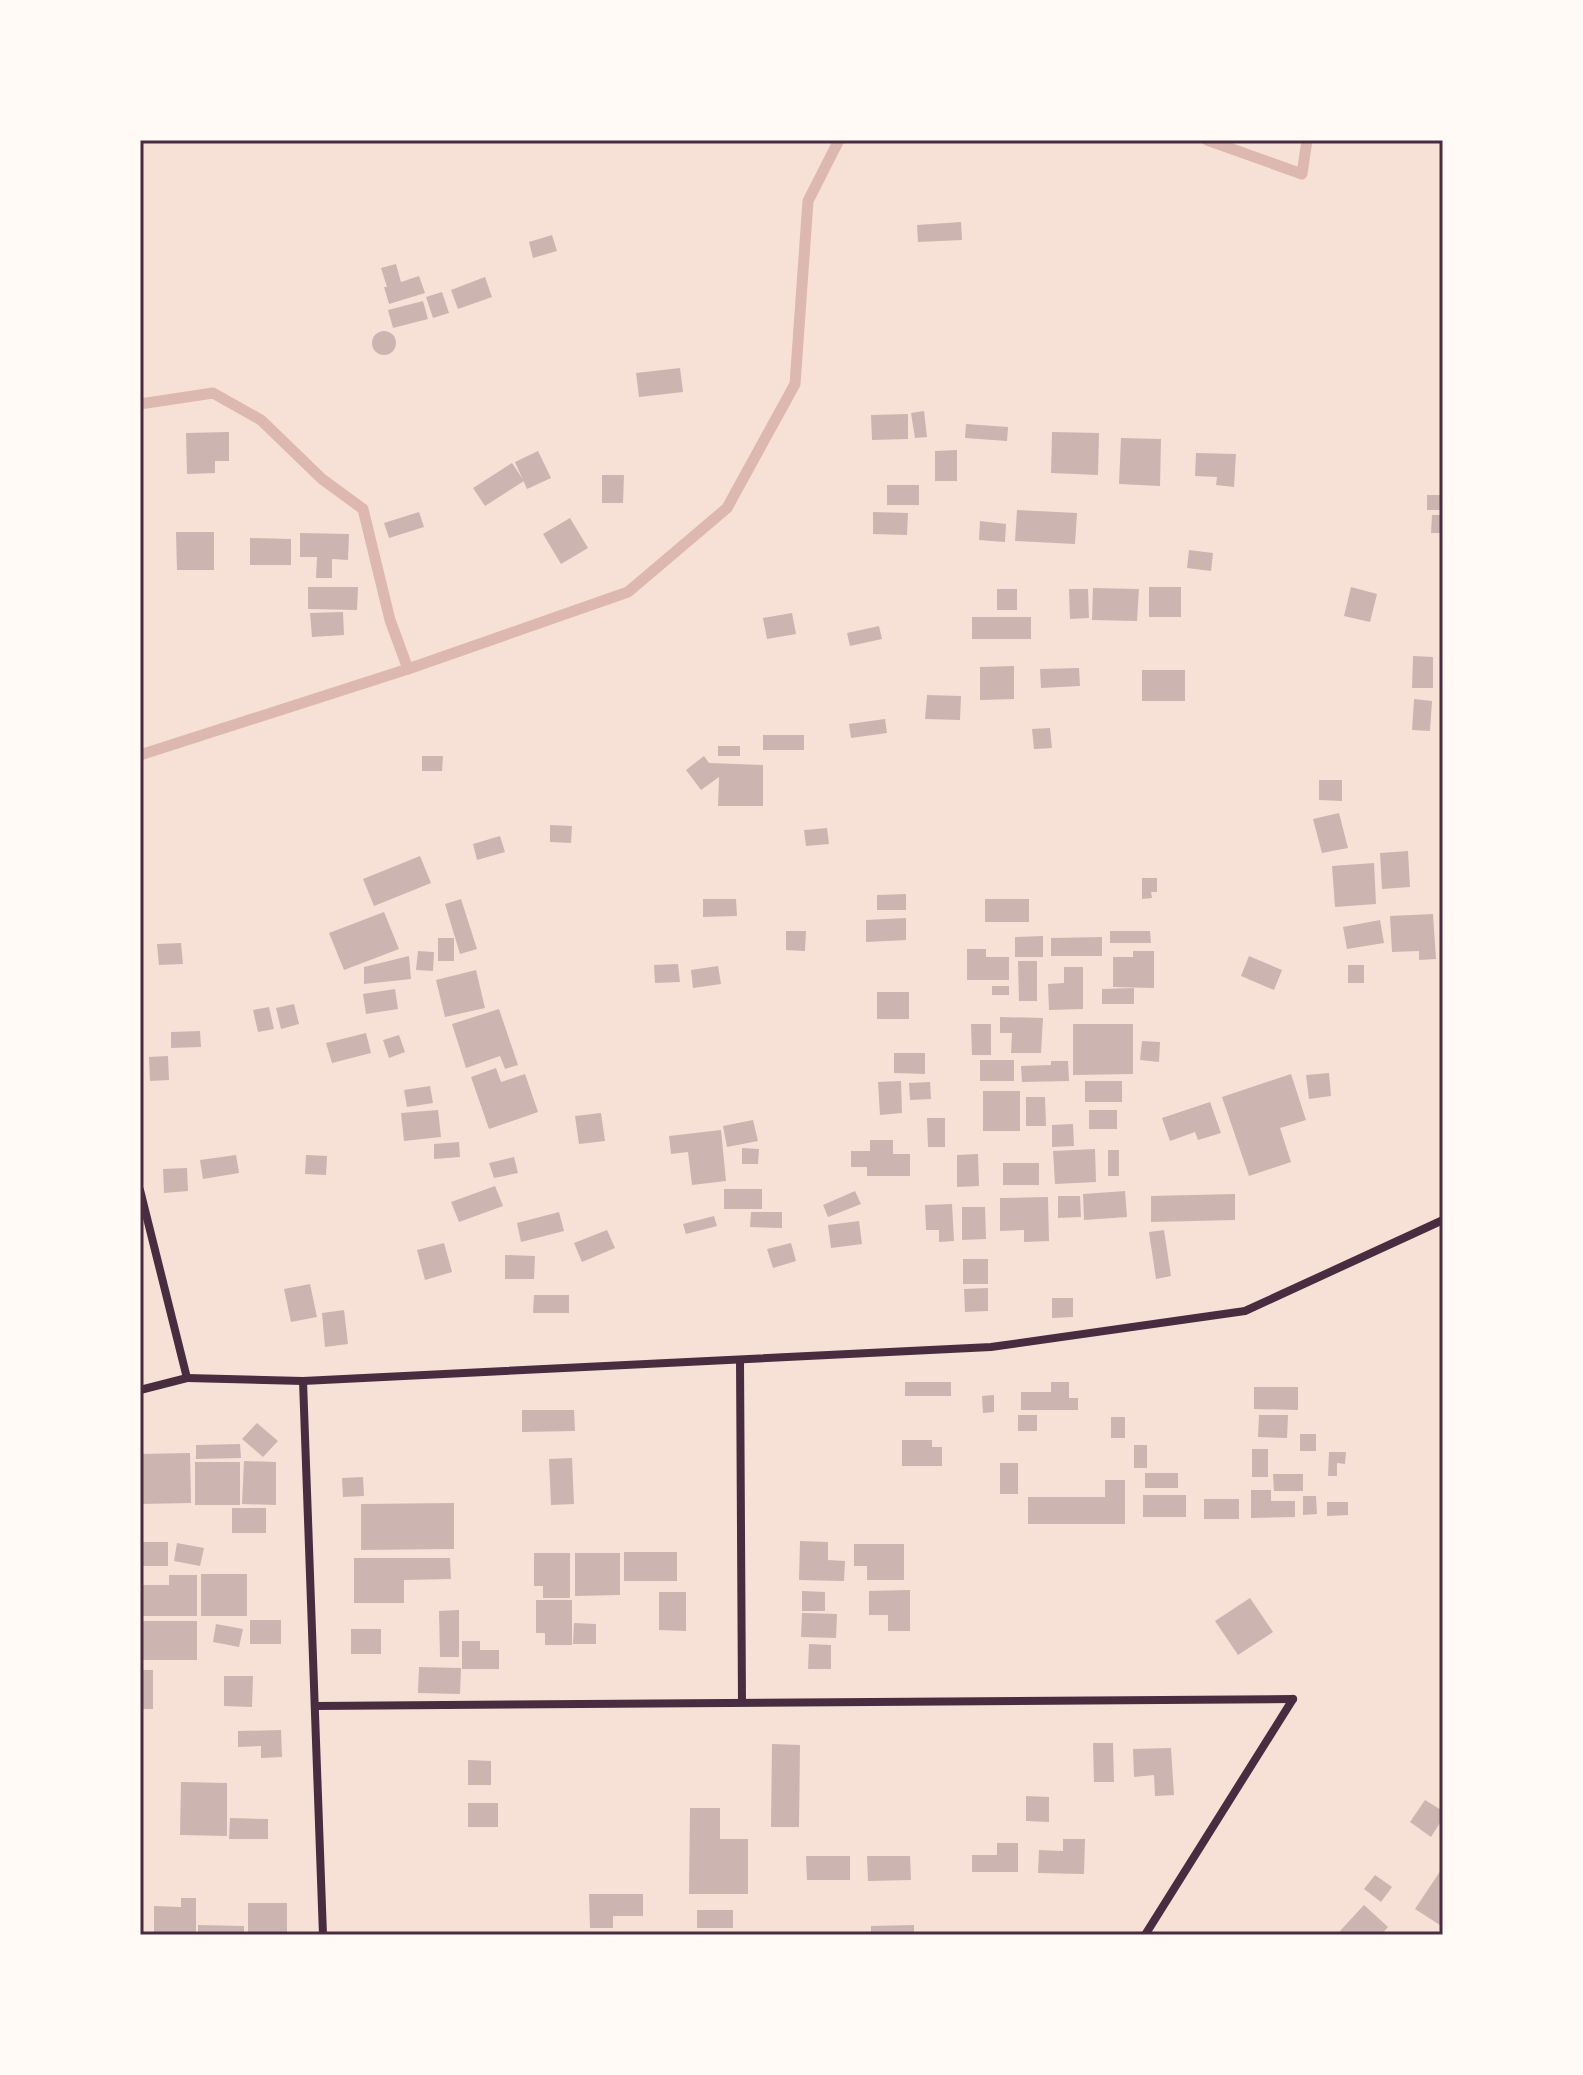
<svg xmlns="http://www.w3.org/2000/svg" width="1583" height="2075" font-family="'Open Sans',sans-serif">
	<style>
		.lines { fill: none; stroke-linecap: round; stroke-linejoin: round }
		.stream { stroke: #dcb8b0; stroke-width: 11 }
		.building { fill: #ccb4b1 }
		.minor { stroke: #4a2c40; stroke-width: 8 }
		.neatline { fill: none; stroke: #4a2c40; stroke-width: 3 }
	</style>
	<rect width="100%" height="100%" fill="#f7e1d7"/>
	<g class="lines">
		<g class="stream">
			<polyline points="1207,140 1302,174 1307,140"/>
			<polyline points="140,404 213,393 261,420 322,479 363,509 390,620 408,669"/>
			<polyline points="140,755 408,669 628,592 727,508 795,384 808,201 839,140"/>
		</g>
	</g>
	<g class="building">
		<polygon points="961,222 962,240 918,242 917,225"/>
		<polygon points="552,235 557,251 533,258 529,242"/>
		<polygon points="396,264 401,282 419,276 425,293 389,304 384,287 387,287 381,268"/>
		<polygon points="485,277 492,297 458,309 451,290"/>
		<polygon points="442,292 449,313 433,318 426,297"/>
		<polygon points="423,301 428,319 393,328 388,310"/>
		<circle cx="384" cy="343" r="12"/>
		<polygon points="680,368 683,392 639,397 636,373"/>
		<polygon points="924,411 927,437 915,438 911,413"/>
		<polygon points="908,414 908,439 872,440 871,415"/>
		<polygon points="966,424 1008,427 1007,441 965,438"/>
		<polygon points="229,432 229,461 215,461 215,473 187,474 186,433"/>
		<polygon points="1052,432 1099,433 1098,475 1051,473"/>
		<polygon points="1121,438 1161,439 1160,486 1119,484"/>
		<polygon points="957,450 957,481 935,481 935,451"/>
		<polygon points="538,451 551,478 527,489 515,462"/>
		<polygon points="1196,453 1236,454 1234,487 1216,485 1217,477 1195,476"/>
		<polygon points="512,463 524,481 485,506 473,488"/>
		<polygon points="602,475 624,475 623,503 602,503"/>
		<rect x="887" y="485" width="32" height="20"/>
		<rect x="1427" y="495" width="16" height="15"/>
		<polygon points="1017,510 1077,513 1075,544 1015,541"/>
		<polygon points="419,512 424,527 389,538 384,523"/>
		<polygon points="873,512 908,513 907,535 873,534"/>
		<polygon points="1432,515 1443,515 1443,533 1431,533"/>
		<polygon points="570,518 588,548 561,564 543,534"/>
		<polygon points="980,521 1006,524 1005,542 979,540"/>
		<polygon points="176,532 214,532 214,570 177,570"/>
		<polygon points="300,533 349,534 348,560 332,559 332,578 316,578 317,557 300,557"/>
		<polygon points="250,538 291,539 291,565 250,565"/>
		<polygon points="1189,550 1213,553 1211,571 1187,568"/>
		<polygon points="308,587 358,587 357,610 308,609"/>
		<rect x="1149" y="587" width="32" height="30"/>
		<polygon points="1351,587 1377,594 1370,622 1344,616"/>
		<polygon points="1093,588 1139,589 1137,621 1092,620"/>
		<rect x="997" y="589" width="20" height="21"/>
		<polygon points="1069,589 1088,589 1089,618 1070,619"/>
		<polygon points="343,612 344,635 312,637 310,613"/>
		<polygon points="792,613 796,634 767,639 763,618"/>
		<rect x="972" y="617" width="59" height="22"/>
		<polygon points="879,626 882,639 850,646 847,633"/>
		<polygon points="1413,656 1433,657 1433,688 1412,688"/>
		<polygon points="1014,666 1014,699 980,700 980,667"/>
		<polygon points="1079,668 1080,686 1041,688 1040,669"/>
		<rect x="1142" y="670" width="43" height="31"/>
		<polygon points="927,695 961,696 960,720 925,719"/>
		<polygon points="1414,699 1432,701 1430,731 1412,730"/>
		<polygon points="885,719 887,733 851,738 849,724"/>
		<polygon points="1050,728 1052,748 1034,749 1032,729"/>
		<rect x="763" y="735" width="41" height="15"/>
		<rect x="718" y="746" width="22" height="10"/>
		<polygon points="422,756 443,756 442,771 422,771"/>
		<polygon points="704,756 709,763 763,765 763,806 718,806 719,777 701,790 686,770"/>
		<polygon points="1319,780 1342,780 1342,801 1319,800"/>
		<polygon points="1339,813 1348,848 1322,853 1313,819"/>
		<polygon points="550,825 572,826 571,843 550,842"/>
		<polygon points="827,828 829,844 806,846 804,830"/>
		<polygon points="500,836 505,852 477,860 473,844"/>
		<polygon points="1408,851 1410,887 1382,889 1380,853"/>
		<polygon points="420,856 431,883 374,906 363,879"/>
		<polygon points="1374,863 1376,904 1335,907 1332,866"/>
		<polygon points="1142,878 1157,878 1157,892 1151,892 1152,898 1142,899"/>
		<polygon points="906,894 906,910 877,910 877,895"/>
		<polygon points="461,899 477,949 460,954 445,904"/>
		<polygon points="703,899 736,899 737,916 703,917"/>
		<rect x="985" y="899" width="44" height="23"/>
		<polygon points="384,912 399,949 344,970 329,933"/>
		<polygon points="1433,914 1436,959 1419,960 1419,951 1392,952 1390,916"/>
		<polygon points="906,918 906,940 866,942 866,920"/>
		<polygon points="1380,920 1384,943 1347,949 1343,927"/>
		<polygon points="786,931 806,931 805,951 786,950"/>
		<polygon points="1110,931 1150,931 1151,943 1110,943"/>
		<polygon points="1043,936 1043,957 1015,957 1015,937"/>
		<polygon points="1102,937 1102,956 1051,956 1051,938"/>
		<rect x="438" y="938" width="16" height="23"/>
		<polygon points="181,943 183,964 159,965 157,944"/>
		<polygon points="967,949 986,949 986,957 1009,957 1009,980 967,980"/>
		<polygon points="418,951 434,952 433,971 416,970"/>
		<polygon points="1133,951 1154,951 1154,988 1113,987 1113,957 1133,957"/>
		<polygon points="409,956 411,979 364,984 364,967"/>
		<polygon points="1249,956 1282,970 1274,990 1241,976"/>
		<polygon points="1018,961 1037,961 1037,1001 1019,1001"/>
		<polygon points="678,964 680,982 655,983 654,965"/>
		<rect x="1348" y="965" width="16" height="18"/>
		<polygon points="718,966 721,984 693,988 691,970"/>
		<polygon points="1064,967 1083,967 1083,1009 1049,1010 1048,984 1064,983"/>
		<polygon points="476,970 485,1008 445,1017 436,980"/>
		<rect x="992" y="986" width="17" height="9"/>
		<polygon points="1134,988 1134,1004 1102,1004 1102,989"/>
		<polygon points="395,989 398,1009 366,1014 363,994"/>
		<rect x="877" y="992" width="32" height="27"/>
		<polygon points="294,1004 299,1024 281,1029 276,1008"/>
		<polygon points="269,1007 274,1029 258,1032 253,1010"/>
		<polygon points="499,1009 518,1065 505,1069 500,1056 466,1068 452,1024"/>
		<polygon points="1000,1017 1043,1018 1041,1053 1011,1053 1012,1033 1000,1033"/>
		<polygon points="971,1024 991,1024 991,1055 972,1055"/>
		<polygon points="1073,1024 1133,1024 1133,1074 1073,1075"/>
		<polygon points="200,1031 201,1047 171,1048 171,1032"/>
		<polygon points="366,1033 371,1053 332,1063 326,1043"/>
		<polygon points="399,1035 405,1052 389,1058 383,1040"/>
		<polygon points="1142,1041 1160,1042 1159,1062 1140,1060"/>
		<polygon points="894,1053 925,1053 925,1074 894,1073"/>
		<polygon points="168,1056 169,1080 150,1081 149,1057"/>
		<rect x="980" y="1060" width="34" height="21"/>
		<polygon points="1051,1061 1068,1061 1069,1081 1022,1082 1021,1066 1051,1065"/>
		<polygon points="496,1068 501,1082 525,1074 538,1112 489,1129 471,1077"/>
		<polygon points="1329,1073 1331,1096 1309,1099 1306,1075"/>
		<polygon points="1291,1074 1306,1120 1280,1128 1291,1162 1249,1176 1222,1097"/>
		<polygon points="901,1081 902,1113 880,1115 878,1082"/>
		<rect x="1085" y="1081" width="37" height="21"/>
		<polygon points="930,1082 931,1099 910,1100 909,1083"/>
		<polygon points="430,1086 433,1103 407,1107 404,1090"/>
		<rect x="983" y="1091" width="37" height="40"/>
		<polygon points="1026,1097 1045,1097 1046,1126 1026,1126"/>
		<polygon points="1210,1102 1221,1133 1198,1140 1195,1132 1170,1141 1162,1118"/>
		<polygon points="438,1110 441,1137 404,1141 401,1113"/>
		<rect x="1089" y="1110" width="28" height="19"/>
		<polygon points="601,1113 605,1141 579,1144 575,1116"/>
		<polygon points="927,1118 945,1118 945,1147 928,1147"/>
		<polygon points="753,1120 758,1141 727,1147 723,1126"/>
		<polygon points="1073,1124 1074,1146 1052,1147 1052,1125"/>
		<polygon points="721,1130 726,1181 692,1185 688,1152 671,1154 669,1136"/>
		<polygon points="870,1140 893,1140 893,1154 910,1154 910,1176 867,1176 867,1167 851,1167 851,1151 870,1151"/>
		<polygon points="459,1142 460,1157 434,1159 434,1144"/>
		<polygon points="742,1148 759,1149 758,1164 742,1164"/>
		<polygon points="1095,1149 1096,1182 1055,1184 1053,1151"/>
		<rect x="1108" y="1150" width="11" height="26"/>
		<polygon points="978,1154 979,1186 957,1187 957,1155"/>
		<polygon points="236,1155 239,1173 203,1179 200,1160"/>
		<polygon points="306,1155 327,1156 326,1175 305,1174"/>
		<polygon points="514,1157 518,1173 494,1178 489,1163"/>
		<rect x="1003" y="1163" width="36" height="22"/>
		<polygon points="187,1168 188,1191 164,1193 163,1169"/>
		<polygon points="495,1186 503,1206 459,1222 451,1202"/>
		<rect x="724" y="1189" width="38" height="20"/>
		<polygon points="855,1191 861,1204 828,1217 823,1205"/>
		<polygon points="1125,1191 1127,1217 1084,1220 1083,1194"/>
		<polygon points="1235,1194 1235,1220 1151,1222 1151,1196"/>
		<polygon points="1058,1196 1080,1196 1081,1217 1058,1218"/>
		<polygon points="1048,1197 1049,1241 1024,1242 1024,1230 1000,1231 1000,1198"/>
		<polygon points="952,1204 954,1241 939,1242 939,1230 926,1230 925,1205"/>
		<polygon points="962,1207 985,1207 986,1239 962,1240"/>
		<polygon points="559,1212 564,1231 521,1242 517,1223"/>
		<polygon points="751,1212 782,1212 782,1228 750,1227"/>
		<polygon points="714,1216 717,1226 686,1234 683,1224"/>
		<polygon points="859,1221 862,1244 831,1248 828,1225"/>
		<polygon points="607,1230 615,1248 582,1262 574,1243"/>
		<polygon points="1164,1230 1171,1276 1156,1279 1149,1232"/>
		<polygon points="444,1243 452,1272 425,1280 417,1250"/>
		<polygon points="791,1243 796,1261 773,1268 767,1249"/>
		<polygon points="505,1255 535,1256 534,1279 505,1279"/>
		<rect x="963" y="1259" width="25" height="25"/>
		<polygon points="310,1284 317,1317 291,1322 284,1289"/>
		<polygon points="988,1288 988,1311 965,1312 964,1289"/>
		<polygon points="534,1295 569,1295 569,1313 533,1313"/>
		<polygon points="1052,1298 1073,1298 1073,1317 1052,1318"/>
		<polygon points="344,1310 348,1344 325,1347 322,1313"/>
		<rect x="905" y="1382" width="46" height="14"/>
		<polygon points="1051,1382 1069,1382 1069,1398 1078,1398 1078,1410 1021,1410 1021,1392 1051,1392"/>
		<polygon points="1254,1387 1298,1387 1298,1410 1254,1409"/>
		<polygon points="994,1395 994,1412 983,1413 982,1396"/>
		<polygon points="522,1410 574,1410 575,1431 522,1432"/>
		<rect x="1018" y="1415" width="19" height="16"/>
		<polygon points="1259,1415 1288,1415 1287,1438 1258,1437"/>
		<rect x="1111" y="1417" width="14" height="21"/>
		<polygon points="257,1423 278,1441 263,1457 242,1439"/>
		<rect x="1300" y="1434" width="16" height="17"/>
		<polygon points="902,1440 932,1440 932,1447 942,1447 942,1466 902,1466"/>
		<polygon points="240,1444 241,1458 196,1459 196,1445"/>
		<rect x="1134" y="1445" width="13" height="23"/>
		<rect x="1252" y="1449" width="16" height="28"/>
		<polygon points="1329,1452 1346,1452 1345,1464 1337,1463 1337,1476 1328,1476"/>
		<polygon points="190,1453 191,1503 140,1504 140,1454"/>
		<polygon points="572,1458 574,1504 551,1505 549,1459"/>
		<polygon points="244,1461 276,1462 276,1505 242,1504"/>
		<rect x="195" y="1462" width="45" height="43"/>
		<rect x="1000" y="1463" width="18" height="31"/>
		<rect x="1145" y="1473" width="33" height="15"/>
		<polygon points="1273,1474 1303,1474 1303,1491 1274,1491"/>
		<polygon points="363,1477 364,1496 343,1497 342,1478"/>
		<polygon points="1105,1480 1125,1480 1125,1524 1028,1524 1028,1497 1105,1497"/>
		<polygon points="1251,1490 1271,1490 1271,1501 1295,1501 1295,1517 1251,1518"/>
		<rect x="1143" y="1495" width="43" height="22"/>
		<polygon points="1303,1496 1316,1496 1317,1514 1303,1515"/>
		<rect x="1204" y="1499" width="35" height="20"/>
		<polygon points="1327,1502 1348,1502 1348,1515 1327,1516"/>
		<polygon points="454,1503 454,1549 361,1550 361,1504"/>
		<rect x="232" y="1508" width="34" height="25"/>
		<polygon points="800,1541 828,1542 828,1560 845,1561 844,1581 799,1580"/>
		<rect x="140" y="1542" width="28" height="24"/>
		<polygon points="177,1543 204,1548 200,1566 174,1561"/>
		<polygon points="854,1544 904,1544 904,1580 867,1580 867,1566 854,1566"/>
		<rect x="624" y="1552" width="53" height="29"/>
		<polygon points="534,1553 570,1553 570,1598 543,1598 543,1586 534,1586"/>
		<polygon points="575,1553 620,1553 620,1595 575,1596"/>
		<polygon points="354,1558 450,1558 451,1579 404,1580 404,1603 354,1603"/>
		<rect x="201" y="1574" width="46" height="42"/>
		<polygon points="169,1575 197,1575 197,1616 142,1616 142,1585 169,1585"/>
		<polygon points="910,1590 910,1631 888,1631 888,1615 869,1615 869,1591"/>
		<polygon points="802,1591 825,1592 825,1611 802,1611"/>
		<polygon points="659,1592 686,1592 686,1631 659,1630"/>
		<polygon points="1250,1598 1273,1632 1238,1655 1215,1621"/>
		<polygon points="536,1600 572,1600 572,1645 545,1645 545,1633 536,1633"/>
		<polygon points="459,1610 459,1657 440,1657 439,1611"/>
		<polygon points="802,1613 837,1614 836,1638 801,1637"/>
		<rect x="250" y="1620" width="31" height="24"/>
		<rect x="140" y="1621" width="57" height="39"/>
		<polygon points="574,1623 596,1624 596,1644 573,1644"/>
		<polygon points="216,1624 243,1629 239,1647 213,1642"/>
		<rect x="351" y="1629" width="30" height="25"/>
		<polygon points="462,1641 480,1641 480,1650 499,1650 499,1669 462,1669"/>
		<polygon points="809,1644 831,1645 831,1669 808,1669"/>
		<polygon points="419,1667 461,1668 460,1694 418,1693"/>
		<rect x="140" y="1670" width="13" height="39"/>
		<polygon points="224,1676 253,1676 252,1707 224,1706"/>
		<polygon points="281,1730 282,1757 261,1758 261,1746 238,1747 238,1731"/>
		<polygon points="1093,1743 1113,1743 1114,1782 1094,1782"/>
		<polygon points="772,1744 800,1745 799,1827 771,1827"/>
		<polygon points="1171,1748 1174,1795 1155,1796 1154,1775 1134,1777 1133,1749"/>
		<polygon points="468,1760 491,1761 491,1785 468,1785"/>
		<polygon points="181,1782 227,1783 227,1836 180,1835"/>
		<polygon points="1026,1796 1049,1797 1049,1822 1026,1821"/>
		<polygon points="1425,1800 1443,1811 1443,1818 1431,1837 1410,1822"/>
		<rect x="468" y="1803" width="30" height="24"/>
		<polygon points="690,1808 720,1808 720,1839 748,1839 748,1894 689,1894"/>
		<polygon points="230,1818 268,1819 268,1839 229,1839"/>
		<polygon points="1063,1839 1085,1839 1084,1874 1038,1873 1039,1850 1063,1851"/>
		<polygon points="997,1843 1018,1843 1018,1872 972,1872 972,1855 997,1855"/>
		<polygon points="806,1856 850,1856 850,1880 807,1880"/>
		<polygon points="867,1856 910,1856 911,1880 868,1881"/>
		<polygon points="1441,1870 1443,1872 1443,1927 1415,1909"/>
		<polygon points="1375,1875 1392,1887 1381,1902 1364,1889"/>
		<polygon points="589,1894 643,1894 643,1916 613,1916 613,1928 590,1928"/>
		<polygon points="181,1898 196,1898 196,1935 154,1935 154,1906 181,1907"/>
		<rect x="248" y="1903" width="39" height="32"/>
		<polygon points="1364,1905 1388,1927 1381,1935 1344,1935 1340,1931"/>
		<rect x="697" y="1910" width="36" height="18"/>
		<polygon points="198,1925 244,1926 244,1935 198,1935"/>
		<polygon points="914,1925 914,1935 871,1935 871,1926"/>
	</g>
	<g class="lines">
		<g class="minor">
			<polyline points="140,1190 187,1378 140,1390"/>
			<polyline points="740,1360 742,1702"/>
			<polyline points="187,1378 303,1381 991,1347 1245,1311 1443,1220"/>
			<polyline points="303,1381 323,1935"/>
			<polyline points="315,1706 1293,1699"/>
			<polyline points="1145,1935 1293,1699"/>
		</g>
	</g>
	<rect width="1583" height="2075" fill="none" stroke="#fffaf5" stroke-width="284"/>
	<rect x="142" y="142" width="1299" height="1791" class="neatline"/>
</svg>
